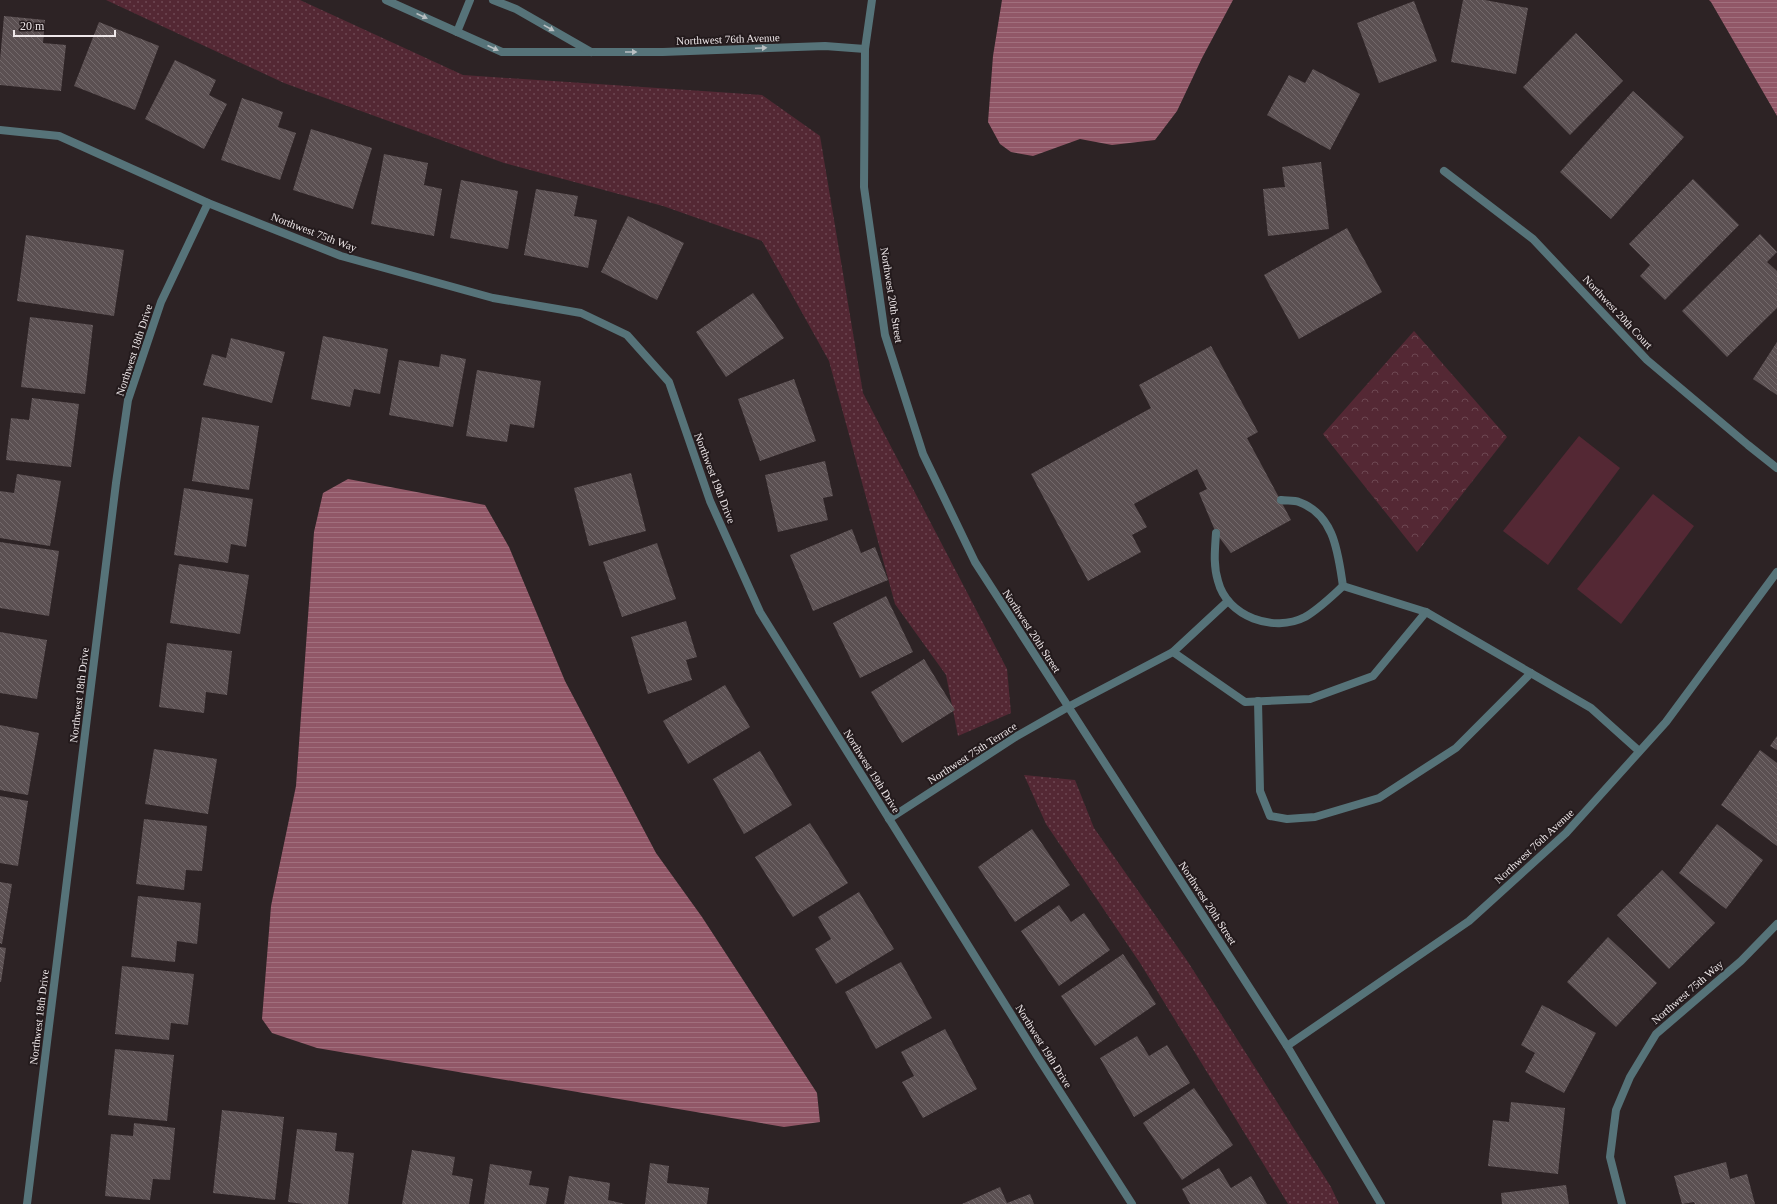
<svg xmlns="http://www.w3.org/2000/svg" width="1777" height="1204" font-family="Georgia,serif">
	<style>
		.grass { fill: url(#grass-dots) }
		.forest { fill: url(#forest-crowns) }
		.pitch { fill: #542834 }
		.water { fill: url(#water-rules) }
		.building { fill: url(#building-back-hatch) }
		.lines { fill: none; stroke-linecap: round; stroke-linejoin: round }
		.lane { stroke: #567379; stroke-width: 8 }
		.street { stroke: #567379; stroke-width: 8 }
		.oneway { fill: #b9bfc2 }
		.labels { text-anchor: middle; dominant-baseline: central; stroke-width: 4; stroke-linejoin: round; paint-order: stroke }
		.street-label { font-size: 11px; fill: #efe8ea; stroke: #231a1c }
	</style>
	<defs>
		<pattern id="grass-dots" width="8" height="8" patternUnits="userSpaceOnUse"><rect width="8" height="8" fill="#542834"/><path d="M2 2h.1M6 6h.1" fill="none" stroke="#6d4752" stroke-width="1.8" stroke-linecap="round"/></pattern>
		<pattern id="forest-crowns" width="20" height="18" patternUnits="userSpaceOnUse"><rect width="20" height="18" fill="#542834"/><path d="M2 6a3 3 0 1 1 6 0M12 15a3 3 0 1 1 6 0" fill="none" stroke="#6d4752"/></pattern>
		<pattern id="water-rules" width="6" height="5" patternUnits="userSpaceOnUse"><rect width="6" height="5" fill="#915767"/><path d="M0 2.5h6" fill="none" stroke="#a16f7d"/></pattern>
		<pattern id="building-back-hatch" width="6" height="6" patternUnits="userSpaceOnUse"><rect width="6" height="6" fill="#5b5052"/><path d="M-1 5l2 2M0 0l6 6M5-1l2 2" fill="none" stroke="#73696b"/></pattern>
	</defs>
	<rect width="100%" height="100%" fill="#2d2325"/>
	<g class="grass">
		<polygon points="106,0 300,0 463,75 762,95 820,136 863,393 1007,669 1011,713 958,736 946,675 895,604 829,361 762,241 663,206 504,163 284,83"/>
		<polygon points="1024,775 1075,780 1094,828 1188,962 1331,1187 1339,1204 1288,1204 1140,963 1046,824"/>
	</g>
	<polygon class="forest" points="1414,331 1507,437 1417,552 1323,434"/>
	<g class="pitch">
		<polygon points="1579,436 1620,468 1548,565 1503,531"/>
		<polygon points="1653,494 1694,526 1621,624 1577,589"/>
	</g>
	<g class="water">
		<polygon points="1002,0 1233,0 1202,58 1177,111 1155,140 1112,145 1080,139 1033,156 1011,152 1000,144 988,122 993,56"/>
		<polygon points="1709,0 1777,0 1777,116 1711,2"/>
		<polygon points="348,479 485,505 509,547 565,681 656,853 702,917 817,1093 820,1122 784,1127 317,1048 272,1033 262,1019 271,906 296,786 314,532 323,493"/>
	</g>
	<g class="building">
		<polygon points="1463,0 1485,0 1528,8 1516,74 1451,62"/>
		<polygon points="1414,1 1437,61 1379,83 1357,23"/>
		<polygon points="4,16 45,20 43,43 66,45 61,91 0,85 0,60"/>
		<polygon points="99,22 159,46 135,110 74,86"/>
		<polygon points="1576,33 1623,81 1570,135 1523,87"/>
		<polygon points="175,60 216,80 209,95 227,104 204,149 145,119"/>
		<polygon points="1313,69 1360,94 1330,150 1267,115 1289,75 1305,83"/>
		<polygon points="1633,91 1684,137 1611,219 1560,172"/>
		<polygon points="242,98 283,112 278,127 296,133 280,180 221,160"/>
		<polygon points="311,129 372,148 353,209 293,190"/>
		<polygon points="384,154 428,163 424,185 442,189 434,236 371,224"/>
		<polygon points="1321,162 1329,229 1268,236 1263,189 1285,187 1282,167"/>
		<polygon points="1693,179 1739,225 1665,300 1640,276 1650,265 1629,244"/>
		<polygon points="461,180 518,191 508,249 450,238"/>
		<polygon points="536,189 578,196 574,216 597,220 588,268 524,255"/>
		<polygon points="628,216 684,243 657,300 601,272"/>
		<polygon points="1347,228 1382,292 1299,339 1264,275"/>
		<polygon points="1760,234 1777,252 1767,262 1777,271 1777,308 1727,357 1682,311"/>
		<polygon points="26,235 124,250 114,316 17,301"/>
		<polygon points="753,293 784,338 726,377 696,332"/>
		<polygon points="30,317 93,325 85,394 21,387"/>
		<polygon points="323,336 388,349 380,394 354,389 350,407 311,399"/>
		<polygon points="231,338 285,352 272,403 203,385 212,354 226,358"/>
		<polygon points="1777,342 1777,395 1753,379"/>
		<polygon points="1211,346 1258,432 1247,438 1291,520 1231,553 1216,533 1199,493 1207,489 1197,469 1134,504 1147,527 1132,535 1141,552 1088,581 1031,474 1151,408 1139,385"/>
		<polygon points="441,354 466,359 453,427 389,415 399,360 439,367"/>
		<polygon points="477,370 541,381 534,428 510,424 507,442 466,436"/>
		<polygon points="794,379 816,441 760,461 738,399"/>
		<polygon points="32,398 79,404 71,467 6,460 11,418 29,420"/>
		<polygon points="202,417 259,426 249,490 192,481"/>
		<polygon points="825,461 833,496 823,498 828,520 778,532 765,475"/>
		<polygon points="631,473 646,531 589,546 574,488"/>
		<polygon points="17,474 61,481 50,546 0,538 0,491 14,493"/>
		<polygon points="184,488 253,499 246,547 231,544 228,563 174,555"/>
		<polygon points="852,529 861,553 875,547 888,580 813,611 790,555"/>
		<polygon points="0,542 59,551 49,616 0,608"/>
		<polygon points="657,543 676,599 622,617 603,562"/>
		<polygon points="179,564 249,575 240,634 170,623"/>
		<polygon points="886,596 913,652 860,678 833,623"/>
		<polygon points="686,621 697,657 686,660 692,680 648,694 631,637"/>
		<polygon points="0,632 47,640 37,699 0,693"/>
		<polygon points="167,643 232,651 227,695 206,692 204,713 159,707"/>
		<polygon points="924,659 955,710 902,743 871,692"/>
		<polygon points="725,685 750,727 688,764 663,721"/>
		<polygon points="0,725 39,733 28,795 0,790"/>
		<polygon points="1777,736 1777,750 1770,746"/>
		<polygon points="154,749 217,759 208,814 145,804"/>
		<polygon points="1760,750 1777,763 1777,846 1721,805"/>
		<polygon points="760,751 792,805 744,834 713,779"/>
		<polygon points="0,796 28,801 18,866 0,863"/>
		<polygon points="144,819 207,826 202,871 186,870 184,890 136,884"/>
		<polygon points="810,823 848,883 793,917 755,857"/>
		<polygon points="1717,824 1763,860 1726,909 1679,873"/>
		<polygon points="1032,829 1070,885 1015,922 978,867"/>
		<polygon points="1662,870 1715,923 1669,969 1617,915"/>
		<polygon points="0,882 12,884 2,944 0,943"/>
		<polygon points="859,892 894,949 836,984 815,949 831,939 818,917"/>
		<polygon points="138,896 201,903 197,944 177,941 175,962 131,957"/>
		<polygon points="1059,905 1071,922 1084,913 1110,950 1059,986 1021,931"/>
		<polygon points="1608,937 1657,983 1616,1027 1567,982"/>
		<polygon points="0,947 6,948 1,982 0,982"/>
		<polygon points="1123,954 1156,1004 1095,1046 1061,996"/>
		<polygon points="901,962 932,1018 876,1049 845,992"/>
		<polygon points="122,966 194,974 188,1025 171,1023 169,1040 115,1034"/>
		<polygon points="1542,1005 1596,1033 1564,1093 1525,1072 1535,1053 1521,1045"/>
		<polygon points="945,1029 977,1089 923,1118 902,1082 914,1076 901,1052"/>
		<polygon points="1137,1036 1149,1056 1167,1045 1190,1083 1134,1117 1100,1058"/>
		<polygon points="115,1049 174,1055 167,1121 108,1115"/>
		<polygon points="1194,1088 1233,1145 1182,1180 1143,1123"/>
		<polygon points="1511,1102 1565,1108 1558,1174 1488,1166 1493,1120 1509,1122"/>
		<polygon points="222,1110 284,1117 275,1200 213,1193"/>
		<polygon points="134,1123 175,1128 170,1180 153,1179 150,1200 105,1196 111,1134 133,1136"/>
		<polygon points="297,1129 337,1133 335,1151 354,1153 348,1204 304,1204 288,1202"/>
		<polygon points="412,1150 455,1157 452,1175 473,1179 469,1204 402,1204"/>
		<polygon points="1726,1162 1730,1179 1747,1174 1755,1204 1695,1204 1694,1202 1682,1204 1674,1176"/>
		<polygon points="650,1163 669,1166 667,1183 709,1188 707,1204 645,1204"/>
		<polygon points="490,1164 532,1171 529,1185 549,1188 546,1204 484,1204"/>
		<polygon points="1219,1168 1231,1188 1251,1176 1267,1204 1190,1204 1182,1189"/>
		<polygon points="569,1176 610,1183 608,1200 625,1204 564,1204"/>
		<polygon points="1566,1185 1569,1204 1502,1204 1501,1193"/>
		<polygon points="1000,1187 1007,1203 1030,1194 1034,1204 962,1204"/>
	</g>
	<g class="lines">
		<g class="lane">
			<path d="M1281,500C1286,501 1294,500 1299,502C1335,515 1338,554 1343,586"/>
			<path d="M1216,533C1215,549 1213,565 1218,581C1227,617 1274,633 1305,617C1319,609 1332,596 1343,586"/>
			<polyline points="1343,586 1426,612"/>
			<polyline points="1173,652 1228,601"/>
			<polyline points="1258,701 1260,791 1270,816 1287,819 1315,817 1379,798 1456,748 1531,673"/>
			<polyline points="1068,707 1173,652 1245,702 1310,699 1373,676 1426,612 1591,708 1639,751"/>
		</g>
		<g class="street">
			<polyline points="386,0 502,52 663,52 825,46 865,49"/>
			<polyline points="493,0 516,9 591,52"/>
			<polyline points="872,0 865,49 864,187 885,335 923,454 975,562 1287,1046 1381,1204"/>
			<polyline points="457,32 470,0"/>
			<polyline points="0,130 59,136 208,203 341,256 493,298 581,313 627,335 669,382 710,501 760,612 1039,1059 1132,1204"/>
			<polyline points="1444,171 1533,239 1647,360 1748,445 1777,468"/>
			<polyline points="889,819 1017,736 1068,707"/>
			<polyline points="1287,1046 1469,921 1566,833 1666,722 1777,572"/>
			<polyline points="27,1204 116,483 128,400 161,302 208,203"/>
			<polyline points="1622,1204 1610,1157 1616,1110 1630,1077 1656,1034 1741,961 1777,924"/>
		</g>
	</g>
	<defs><path id="oneway-solid" d="M-6-.8H1V-3.2L6.5 0L1 3.2V.8H-6Z"/></defs>
	<g class="oneway">
		<use href="#oneway-solid" transform="translate(422 16) rotate(24)"/>
		<use href="#oneway-solid" transform="translate(549 28) rotate(29)"/>
		<use href="#oneway-solid" transform="translate(493 48) rotate(24)"/>
		<use href="#oneway-solid" transform="translate(761 48) rotate(-2)"/>
		<use href="#oneway-solid" transform="translate(631 52)"/>
	</g>
	<g class="labels">
		<g class="street-label">
			<text transform="translate(728 39) rotate(-2)">Northwest 76th Avenue</text>
			<text transform="translate(314 232) rotate(21)">Northwest 75th Way</text>
			<text transform="translate(892 295) rotate(81)">Northwest 20th Street</text>
			<text transform="translate(1618 312) rotate(47)">Northwest 20th Court</text>
			<text transform="translate(134 350) rotate(-72)">Northwest 18th Drive</text>
			<text transform="translate(715 478) rotate(69)">Northwest 19th Drive</text>
			<text transform="translate(1032 631) rotate(57)">Northwest 20th Street</text>
			<text transform="translate(79 695) rotate(-83)">Northwest 18th Drive</text>
			<text transform="translate(972 753) rotate(-33)">Northwest 75th Terrace</text>
			<text transform="translate(872 771) rotate(58)">Northwest 19th Drive</text>
			<text transform="translate(1534 846) rotate(-43)">Northwest 76th Avenue</text>
			<text transform="translate(1208 903) rotate(57)">Northwest 20th Street</text>
			<text transform="translate(1687 992) rotate(-41)">Northwest 75th Way</text>
			<text transform="translate(39 1017) rotate(-83)">Northwest 18th Drive</text>
			<text transform="translate(1044 1046) rotate(58)">Northwest 19th Drive</text>
		</g>
	</g>
	<path d="M14 30v6h101v-6" fill="none" stroke="#efe8ea" stroke-width="2"/>
	<text x="20" y="30" font-size="12" fill="#efe8ea" stroke="#231a1c" stroke-width="3" paint-order="stroke">20 m</text>
</svg>
